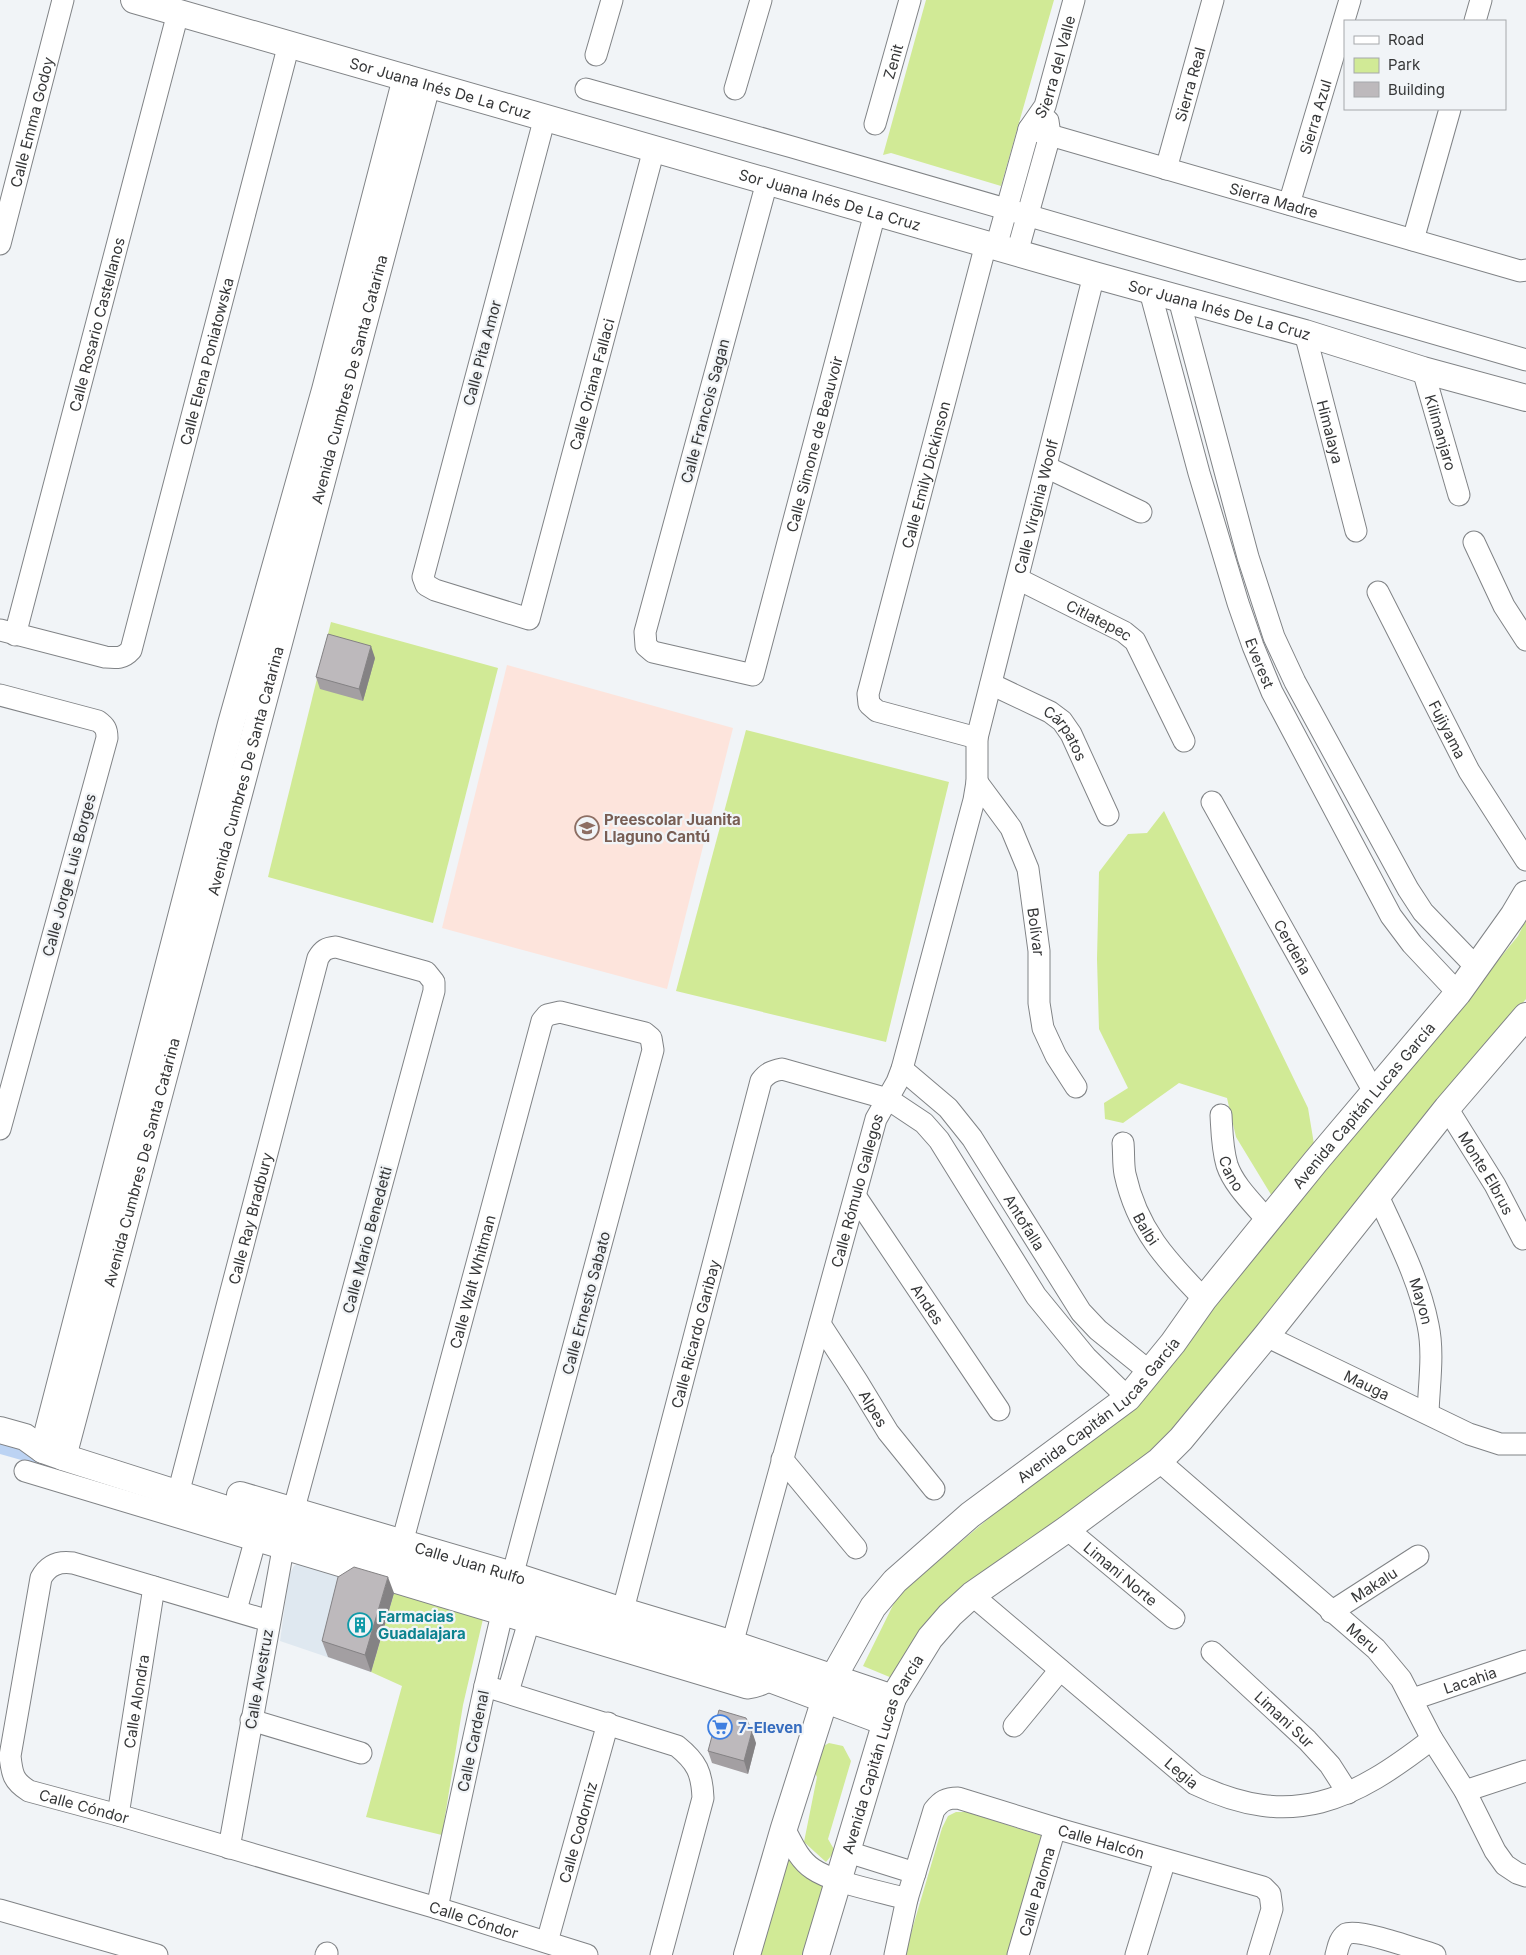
<svg xmlns="http://www.w3.org/2000/svg" width="1526" height="1955" font-family="Inter,sans-serif">
	<style>
		.built { fill: #dfe8f0 }
		.education { fill: #fde4dc }
		.green { fill: #d1ea96 }
		.lines { fill: none; stroke-linecap: round; stroke-linejoin: round }
		.canal { stroke: #bcd3f3; stroke-width: 19 }
		.minor-casing { stroke: #808386; stroke-width: 23 }
		.tertiary-casing { stroke: #808386; stroke-width: 28 }
		.minor { stroke: #fff; stroke-width: 21 }
		.tertiary { stroke: #fff; stroke-width: 26 }
		.wall { fill: #a39fa2 }
		.shaded-wall { fill: #848284 }
		.building { fill: #bdb9bc; stroke: #848284 }
		.labels { text-anchor: middle; dominant-baseline: central; stroke-width: 4.5; stroke-linejoin: round; paint-order: stroke }
		.street-label { font-size: 15px; fill: #363738; stroke: #f1f4f7 }
		.education-label { font-size: 15px; font-weight: bold; fill: #785e54; stroke: #f1f4f7; text-anchor: start }
		.culture-label { font-size: 15px; font-weight: bold; fill: #0d838f; stroke: #f1f4f7; text-anchor: start }
		.shop-label { font-size: 15px; font-weight: bold; fill: #366cbe; stroke: #f1f4f7; text-anchor: start }
	</style>
	<rect width="100%" height="100%" fill="#f1f4f7"/>
	<polygon class="built" points="300,1563 394,1593 371,1672 280,1641 289,1575 294,1566"/>
	<polygon class="education" points="507,665 733,728 667,989 442,928"/>
	<g class="green">
		<polygon points="926,0 1054,0 1001,186 891,153 883,155"/>
		<polygon points="331,622 498,668 433,923 268,877"/>
		<polygon points="746,730 949,782 886,1042 676,991"/>
		<polygon points="1164,811 1308,1108 1314,1144 1273,1198 1236,1137 1227,1098 1179,1083 1123,1123 1105,1119 1104,1103 1128,1088 1099,1029 1097,959 1099,872 1128,834 1147,833"/>
		<polygon points="1526,920 1526,999 1163,1442 892,1678 863,1666 898,1595 995,1513 1134,1404 1518,936"/>
		<polygon points="394,1593 483,1619 463,1705 442,1835 366,1817 402,1686 371,1672"/>
		<polygon points="829,1743 843,1746 851,1761 828,1839 835,1851 826,1862 804,1842 817,1777 812,1766 818,1749"/>
		<polygon points="956,1812 967,1812 1042,1836 1009,1955 906,1955 906,1950 942,1828 948,1816"/>
		<polygon points="787,1855 805,1877 825,1884 803,1955 758,1955"/>
	</g>
	<g class="lines">
		<polyline class="canal" points="0,1444 31,1453 42,1465"/>
		<g class="minor-casing">
			<g id="minor">
				<polyline points="1475,21 1481,0"/>
				<polyline points="596,55 612,0"/>
				<polyline points="586,89 792,147 1526,360"/>
				<polyline points="735,89 761,0"/>
				<path id="s1" d="M545,117L423,577L426,585L435,590L529,619L654,149"/>
				<path id="s2" d="M875,124L910,0"/>
				<path id="s3" d="M1029,129L1520,271L1526,270"/>
				<path id="s4" d="M1166,169L1213,0"/>
				<path id="s5" d="M767,182L645,632L646,646L653,652L753,675L875,213"/>
				<path id="s6" d="M1289,204L1350,0"/>
				<polyline points="1413,240 1450,109"/>
				<path id="s7" d="M0,244L63,0"/>
				<path id="s8" d="M996,247L1029,129L1045,106L1074,0"/>
				<polyline points="1017,253 1050,135 1048,121"/>
				<path id="s9" d="M1150,291L1199,473L1238,603L1253,646L1272,692L1391,916L1412,944L1458,993"/>
				<polyline points="1179,299 1248,557 1274,637 1295,682 1408,889 1423,912 1477,968"/>
				<path id="s10" d="M1305,333L1356,531"/>
				<path id="s11" d="M1423,370L1459,495"/>
				<polyline points="1046,467 1141,512"/>
				<polyline points="1474,542 1504,606 1526,640"/>
				<path id="s12" d="M1018,579L1124,632L1135,641L1184,741"/>
				<path id="s13" d="M1378,592L1469,771L1526,860"/>
				<path id="s14" d="M0,630L105,657C116,658 123,659 131,650L289,44"/>
				<path id="s15" d="M15,635L178,13"/>
				<path id="s16" d="M991,684L1050,712L1062,721L1071,734L1108,815"/>
				<path d="M0,695L98,721C105,726 107,729 107,738L0,1129"/>
				<path id="s17" d="M977,738L877,711L869,704L868,694L986,244"/>
				<path id="s18" d="M977,782L1011,828L1028,869L1039,951V1003L1043,1028L1056,1056L1076,1087"/>
				<path id="s19" d="M1212,802L1374,1092"/>
				<path id="s20" d="M902,1069L948,1108L972,1138L1081,1312L1098,1330L1150,1372"/>
				<path id="s21" d="M1447,1108L1495,1185L1523,1239"/>
				<path id="s22" d="M1221,1115C1222,1132 1222,1148 1227,1165C1234,1186 1254,1204 1268,1221"/>
				<path id="s23" d="M1123,1143C1124,1153 1123,1164 1125,1174C1137,1229 1166,1260 1204,1299"/>
				<path id="s24" d="M1378,1196C1397,1238 1419,1279 1428,1325C1434,1353 1429,1384 1428,1413"/>
				<path id="s25" d="M856,1197L999,1410"/>
				<path id="s26" d="M820,1324L857,1381L888,1432L934,1489"/>
				<path id="s27" d="M1266,1336L1469,1434L1500,1444H1526"/>
				<polyline points="782,1459 856,1548"/>
				<path id="s28" d="M1159,1461L1376,1649L1401,1679L1432,1739L1465,1791L1495,1851L1505,1865L1517,1873L1526,1876"/>
				<path d="M25,1471L747,1688C761,1686 768,1683 776,1671"/>
				<path id="s29" d="M178,1494L318,958C323,950 326,948 336,947L426,972L434,982V991L283,1549L229,1848"/>
				<path id="s30" d="M1067,1529L1174,1618"/>
				<path id="s31" d="M398,1558L542,1021L547,1015L560,1012L645,1033L651,1038L653,1050L502,1614L485,1686L437,1908"/>
				<path id="s32" d="M972,1595L1195,1784C1293,1831 1353,1800 1432,1739"/>
				<polyline points="236,1610 259,1527"/>
				<path id="s33" d="M1331,1612L1418,1556"/>
				<path id="s34" d="M269,1621L73,1563C59,1561 48,1565 41,1578L10,1756C12,1774 13,1781 29,1791L118,1815L437,1908L587,1955"/>
				<path id="s35" d="M619,1625L761,1081C767,1073 772,1071 782,1069L888,1099L924,1123L939,1140L1036,1296L1086,1357L1128,1398"/>
				<path id="s36" d="M1212,1652L1307,1740L1330,1765L1348,1793"/>
				<path id="s37" d="M728,1659L876,1119L897,1082L902,1069L974,800L977,782V738L1094,275"/>
				<path d="M485,1686L677,1746C697,1762 702,1773 703,1798L661,1955"/>
				<polyline points="508,1692 533,1608"/>
				<path id="s38" d="M1413,1699L1526,1661"/>
				<polyline points="251,1720 361,1753"/>
				<polyline points="1014,1726 1060,1670"/>
				<polyline points="1465,1791 1526,1771"/>
				<path id="s39" d="M118,1815L154,1587"/>
				<path d="M784,1828C792,1843 799,1860 813,1869C833,1883 883,1892 907,1899"/>
				<polyline points="848,1852 915,1873"/>
				<polyline points="0,1910 157,1955"/>
				<path id="s40" d="M547,1942L608,1723"/>
				<polyline points="326,1955 327,1953"/>
				<path id="s41" d="M895,1955L907,1899L934,1810C941,1801 946,1798 958,1798L1055,1828L1263,1887L1270,1894L1272,1909L1258,1955"/>
				<path id="s42" d="M1018,1955L1055,1828"/>
				<polyline points="1136,1955 1165,1860"/>
				<path d="M1336,1955C1338,1948 1339,1939 1346,1934C1358,1928 1419,1950 1435,1955"/>
			</g>
		</g>
		<g class="tertiary-casing">
			<g id="tertiary">
				<path id="s43" d="M134,0L1094,275L1305,333L1423,370L1526,398"/>
				<polyline points="0,1430 25,1437 43,1450 63,1457 289,1529 708,1656 885,1722"/>
				<polyline points="43,1450 231,724 325,390 406,78"/>
				<path id="s44" d="M63,1457L427,85"/>
				<path id="s45" d="M240,1495L512,1575L623,1611L733,1644L893,1698"/>
				<path id="s46" d="M747,1955L784,1828L825,1699L833,1678L873,1607L895,1581L970,1515L1128,1398L1173,1343L1204,1299L1316,1161L1458,993L1513,916L1526,894"/>
				<path id="s47" d="M816,1955L893,1698L930,1638L950,1615L972,1595L1067,1529L1159,1461L1181,1439L1266,1336L1447,1108L1526,1016"/>
			</g>
		</g>
		<use href="#minor" class="minor"/>
		<use href="#tertiary" class="tertiary"/>
	</g>
	<g class="wall">
		<polygon points="375,658 363,701 320,689 316,677"/>
		<polygon points="394,1593 371,1672 328,1657 322,1641"/>
		<polygon points="756,1743 748,1774 712,1763 708,1751"/>
	</g>
	<g class="shaded-wall">
		<polygon points="371,646 375,658 363,701 359,689"/>
		<polygon points="388,1577 394,1593 371,1672 365,1655"/>
		<polygon points="752,1731 756,1743 748,1774 744,1761"/>
	</g>
	<g class="building">
		<polygon points="328,634 371,646 359,689 316,677"/>
		<polygon points="354,1567 388,1577 365,1655 322,1641 338,1577"/>
		<polygon points="719,1710 746,1718 752,1731 744,1761 708,1751"/>
	</g>
	<defs>
		<g id="school-ring" transform="scale(1.25)"><circle r="9.5" fill="#f1f4f7" stroke="#8d6e63" stroke-width="1.5"/><path d="M0-5L7-2L0 1L-7-2ZM-4 1L0 2.5L4 1V4Q0 6-4 4Z" fill="#8d6e63"/></g>
		<g id="building-ring" transform="scale(1.25)"><circle r="9.5" fill="#f1f4f7" stroke="#0f9aa8" stroke-width="1.5"/><path d="M-4-6H4V6H1V3H-1V6H-4ZM-2.5-4.3h1.7v1.8h-1.7ZM.8-4.3h1.7v1.8H.8ZM-2.5-1h1.7V.8h-1.7ZM.8-1h1.7V.8H.8Z" fill="#0f9aa8"/></g>
		<g id="supermarket-ring" transform="scale(1.25)"><circle r="9.5" fill="#f1f4f7" stroke="#3f7fe0" stroke-width="1.5"/><path d="M-6-5.5h2.5l.6 2H6L4.5 2H-2.5L-4.4-4H-6ZM-1.5 3.2a1.3 1.3 0 1 0 .1 0ZM3 3.2a1.3 1.3 0 1 0 .1 0Z" fill="#3f7fe0"/></g>
	</defs>
	<g fill-rule="evenodd">
		<use href="#school-ring" x="587" y="828"/>
		<use href="#building-ring" x="360" y="1625"/>
		<use href="#supermarket-ring" x="720" y="1727"/>
	</g>
	<g class="labels">
		<g class="street-label">
			<text stroke="none"><textPath href="#s2" startOffset="65">Zenit</textPath></text>
			<text stroke="none"><textPath href="#s8" startOffset="191">Sierra del Valle</textPath></text>
			<text stroke="none"><textPath href="#s4" startOffset="88">Sierra Real</textPath></text>
			<text stroke="none"><textPath href="#s43" startOffset="319">Sor Juana Inés De La Cruz</textPath></text>
			<text stroke="none"><textPath href="#s6" startOffset="91">Sierra Azul</textPath></text>
			<text stroke="none"><textPath href="#s7" startOffset="126">Calle Emma Godoy</textPath></text>
			<text stroke="none"><textPath href="#s43" startOffset="724">Sor Juana Inés De La Cruz</textPath></text>
			<text stroke="none"><textPath href="#s3" startOffset="255">Sierra Madre</textPath></text>
			<text stroke="none"><textPath href="#s43" startOffset="1129">Sor Juana Inés De La Cruz</textPath></text>
			<text stroke="none"><textPath href="#s15" startOffset="321">Calle Rosario Castellanos</textPath></text>
			<text transform="translate(482 353) rotate(-75)">Calle Pita Amor</text>
			<text stroke="none"><textPath href="#s14" startOffset="435">Calle Elena Poniatowska</textPath></text>
			<text stroke="none"><textPath href="#s44" startOffset="1115">Avenida Cumbres De Santa Catarina</textPath></text>
			<text stroke="none"><textPath href="#s1" startOffset="836">Calle Oriana Fallaci</textPath></text>
			<text transform="translate(705 411) rotate(-75)">Calle Francois Sagan</text>
			<text stroke="none"><textPath href="#s10" startOffset="102">Himalaya</textPath></text>
			<text stroke="none"><textPath href="#s11" startOffset="65">Kilimanjaro</textPath></text>
			<text stroke="none"><textPath href="#s5" startOffset="831">Calle Simone de Beauvoir</textPath></text>
			<text stroke="none"><textPath href="#s17" startOffset="351">Calle Emily Dickinson</textPath></text>
			<text stroke="none"><textPath href="#s37" startOffset="1196">Calle Virginia Woolf</textPath></text>
			<text stroke="none"><textPath href="#s12" startOffset="91">Citlatepec</textPath></text>
			<text stroke="none"><textPath href="#s9" startOffset="388">Everest</textPath></text>
			<text stroke="none"><textPath href="#s13" startOffset="154">Fujiyama</textPath></text>
			<text stroke="none"><textPath href="#s16" startOffset="92">Cárpatos</textPath></text>
			<text stroke="none"><textPath href="#s44" startOffset="710">Avenida Cumbres De Santa Catarina</textPath></text>
			<text transform="translate(69 875) rotate(-75)">Calle Jorge Luis Borges</text>
			<text stroke="none"><textPath href="#s18" startOffset="165">Bolívar</textPath></text>
			<text stroke="none"><textPath href="#s19" startOffset="166">Cerdeña</textPath></text>
			<text stroke="none"><textPath href="#s46" startOffset="1078">Avenida Capitán Lucas García</textPath></text>
			<text stroke="none"><textPath href="#s44" startOffset="305">Avenida Cumbres De Santa Catarina</textPath></text>
			<text stroke="none"><textPath href="#s22" startOffset="60">Cano</textPath></text>
			<text stroke="none"><textPath href="#s21" startOffset="76">Monte Elbrus</textPath></text>
			<text stroke="none"><textPath href="#s37" startOffset="486">Calle Rómulo Gallegos</textPath></text>
			<text stroke="none"><textPath href="#s29" startOffset="285">Calle Ray Bradbury</textPath></text>
			<text stroke="none"><textPath href="#s20" startOffset="198">Antofalla</textPath></text>
			<text stroke="none"><textPath href="#s23" startOffset="90">Balbi</textPath></text>
			<text transform="translate(367 1240) rotate(-75)">Calle Mario Benedetti</text>
			<text stroke="none"><textPath href="#s31" startOffset="286">Calle Walt Whitman</textPath></text>
			<text stroke="none"><textPath href="#s24" startOffset="114">Mayon</textPath></text>
			<text transform="translate(586 1303) rotate(-75)">Calle Ernesto Sabato</text>
			<text stroke="none"><textPath href="#s25" startOffset="129">Andes</textPath></text>
			<text stroke="none"><textPath href="#s35" startOffset="301">Calle Ricardo Garibay</textPath></text>
			<text stroke="none"><textPath href="#s27" startOffset="112">Mauga</textPath></text>
			<text stroke="none"><textPath href="#s46" startOffset="672">Avenida Capitán Lucas García</textPath></text>
			<text stroke="none"><textPath href="#s26" startOffset="100">Alpes</textPath></text>
			<text stroke="none"><textPath href="#s45" startOffset="240">Calle Juan Rulfo</textPath></text>
			<text stroke="none"><textPath href="#s30" startOffset="70">Limani Norte</textPath></text>
			<text stroke="none"><textPath href="#s33" startOffset="51">Makalu</textPath></text>
			<text stroke="none"><textPath href="#s28" startOffset="270">Meru</textPath></text>
			<text transform="translate(259 1679) rotate(-80)">Calle Avestruz</text>
			<text stroke="none"><textPath href="#s38" startOffset="60">Lacahia</textPath></text>
			<text stroke="none"><textPath href="#s39" startOffset="115">Calle Alondra</textPath></text>
			<text stroke="none"><textPath href="#s36" startOffset="99">Limani Sur</textPath></text>
			<text transform="translate(473 1741) rotate(-78)">Calle Cardenal</text>
			<text stroke="none"><textPath href="#s47" startOffset="212">Avenida Capitán Lucas García</textPath></text>
			<text stroke="none"><textPath href="#s32" startOffset="275">Legia</textPath></text>
			<text stroke="none"><textPath href="#s34" startOffset="522">Calle Cóndor</textPath></text>
			<text stroke="none"><textPath href="#s40" startOffset="114">Calle Codorniz</textPath></text>
			<text stroke="none"><textPath href="#s41" startOffset="328">Calle Halcón</textPath></text>
			<text stroke="none"><textPath href="#s42" startOffset="66">Calle Paloma</textPath></text>
			<text stroke="none"><textPath href="#s34" startOffset="928">Calle Cóndor</textPath></text>
		</g>
		<g class="education-label">
			<text x="604" y="819">Preescolar Juanita<tspan x="604" dy="17">Llaguno Cantú</tspan></text>
		</g>
		<g class="culture-label">
			<text x="378" y="1616">Farmacias<tspan x="378" dy="17">Guadalajara</tspan></text>
		</g>
		<g class="shop-label">
			<text x="738" y="1727">7-Eleven</text>
		</g>
	</g>
	<rect x="1344" y="20" width="162" height="90" fill="#f1f4f7" stroke="#a6a8ab"/>
	<rect x="1354" y="36" width="25" height="8" fill="#ffffff" stroke="#a6a8ab"/>
	<text x="1388" y="45" font-size="15" fill="#363738">Road</text>
	<rect x="1354" y="58" width="25" height="15" fill="#d1ea96" stroke="#a6a8ab"/>
	<text x="1388" y="70" font-size="15" fill="#363738">Park</text>
	<rect x="1354" y="82" width="25" height="15" fill="#bdb9bc" stroke="#a6a8ab"/>
	<text x="1388" y="95" font-size="15" fill="#363738">Building</text>
</svg>
